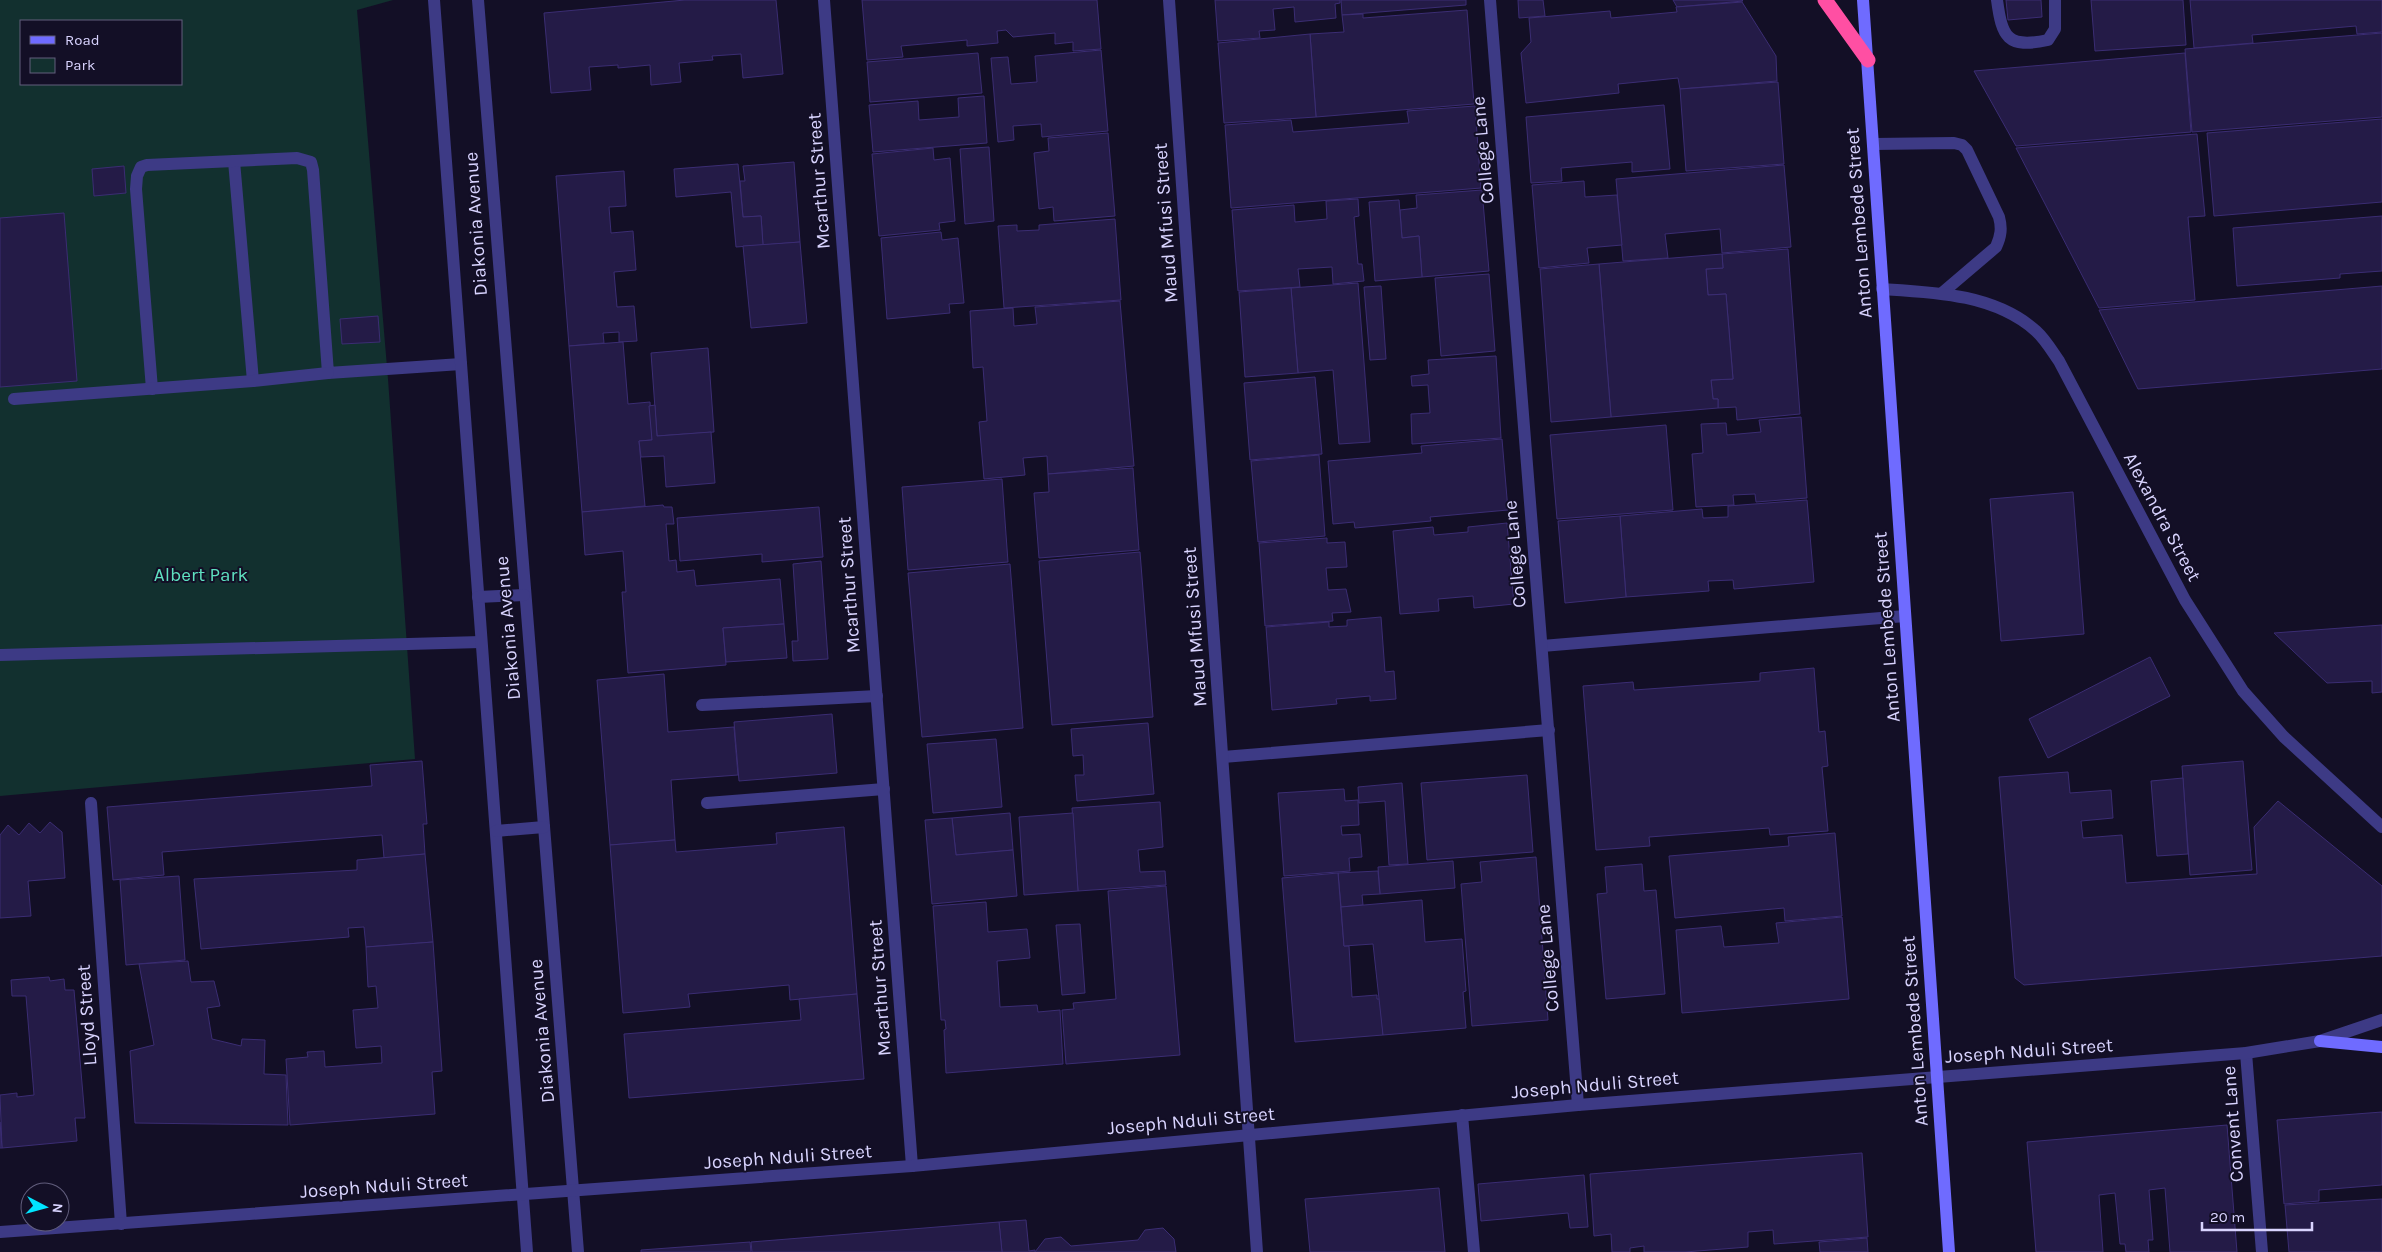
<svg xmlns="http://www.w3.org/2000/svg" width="2382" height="1252" font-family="Karla,sans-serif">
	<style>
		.green { fill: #12302f; fill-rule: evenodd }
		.building { fill: #241b47; stroke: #3b2d73 }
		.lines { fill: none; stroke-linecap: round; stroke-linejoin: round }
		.service { stroke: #3d3a85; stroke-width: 12 }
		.minor { stroke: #3d3a85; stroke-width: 12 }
		.tertiary { stroke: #3d3a85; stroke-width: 12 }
		.secondary { stroke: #6f6bff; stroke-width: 12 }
		.motorway { stroke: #ff4fa3; stroke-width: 15 }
		.labels { text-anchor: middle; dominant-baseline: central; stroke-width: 4; stroke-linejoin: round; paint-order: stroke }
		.street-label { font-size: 19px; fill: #d9d4ff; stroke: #130f26 }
		.park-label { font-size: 19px; fill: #5fe0c0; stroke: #130f26 }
	</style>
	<rect width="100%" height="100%" fill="#130f26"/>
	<path class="green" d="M0,0H393L357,10L388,379L415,759L0,796ZM21,21H181V84H21Z"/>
	<g class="building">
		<polygon points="685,0 776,0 783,74 743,78 741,54 712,56 713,60 679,63 681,82 651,85 650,65 618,68 618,65 589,67 591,90 551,93 544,13"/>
		<polygon points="862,0 1097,0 1101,49 1073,51 1073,42 1055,44 1055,33 1013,37 1006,30 997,31 998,43 967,46 967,40 901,46 903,57 867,60"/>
		<polygon points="1215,0 1340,0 1340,3 1335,4 1336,18 1295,22 1294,7 1273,9 1275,30 1259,31 1260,38 1218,41"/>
		<polygon points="1341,0 1466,0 1466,5 1342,15"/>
		<polygon points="1518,0 1543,0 1545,16 1519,18"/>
		<polygon points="1673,0 1742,0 1743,1 1677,7"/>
		<polygon points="2006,0 2041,0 2042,17 2008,20"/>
		<polygon points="2091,0 2183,0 2186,45 2095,51"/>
		<polygon points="2190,0 2382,0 2382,32 2357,34 2356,26 2252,35 2253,43 2194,48"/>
		<polygon points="1742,2 1776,56 1777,81 1680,89 1678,78 1618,84 1619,93 1526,103 1521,53 1531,42 1529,18 1610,11 1611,18 1677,12 1676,7"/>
		<polygon points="1467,10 1474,104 1316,117 1310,34 1344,32 1342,15 1363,14 1363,18"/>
		<polygon points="2382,33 2382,117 2192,132 2185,49"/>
		<polygon points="1310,34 1316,117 1224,123 1218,43"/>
		<polygon points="1101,50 1108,131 1042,137 1041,124 1013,126 1014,140 998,142 991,58 1008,57 1011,84 1037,82 1035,56"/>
		<polygon points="978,53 982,93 870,102 867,62"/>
		<polygon points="2185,53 2191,132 2016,146 1974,71"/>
		<polygon points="1778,82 1784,164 1686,171 1680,89"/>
		<polygon points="984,96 987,143 873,152 869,105 918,101 919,120 959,117 958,98"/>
		<polygon points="1664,105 1670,169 1632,172 1632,162 1561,168 1562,181 1531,183 1526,117"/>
		<polygon points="1475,106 1481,188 1231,208 1225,125 1291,120 1293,132 1409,123 1407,111"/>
		<polygon points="2382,119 2382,202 2214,216 2207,133"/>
		<polygon points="1108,133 1115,216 1054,221 1053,207 1039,209 1034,153 1049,151 1048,138"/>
		<polygon points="2197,134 2205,216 2188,217 2195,300 2099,308 2016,148"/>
		<polygon points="989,147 994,221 965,224 960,149"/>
		<polygon points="933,148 934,160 950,158 955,221 939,223 940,230 879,236 872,154"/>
		<polygon points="794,162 800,242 763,245 761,216 743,217 740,181 745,181 743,166"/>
		<polygon points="738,164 743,217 761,216 763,245 736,247 731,192 676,197 674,169"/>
		<polygon points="1784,165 1791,247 1722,253 1720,229 1665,234 1668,258 1623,261 1616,179"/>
		<polygon points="124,166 126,193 94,196 92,169"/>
		<polygon points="624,171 626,206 609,207 611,233 633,231 636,270 614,272 617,307 634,306 637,341 619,342 619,332 603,333 604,343 569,346 556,176"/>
		<polygon points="1584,181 1585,197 1617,195 1622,245 1587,248 1589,263 1539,268 1532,185"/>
		<polygon points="1482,190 1489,271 1422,277 1419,236 1402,238 1400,210 1417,208 1416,195"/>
		<polygon points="1358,199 1359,216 1354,217 1358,264 1362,264 1364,281 1333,284 1332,267 1298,269 1300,287 1238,291 1232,210 1294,205 1295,222 1327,219 1326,201"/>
		<polygon points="1399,200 1402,238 1419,236 1422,277 1375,281 1369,202"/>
		<polygon points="64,213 77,381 0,387 0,218"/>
		<polygon points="2382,216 2382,271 2340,274 2340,278 2237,286 2233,228"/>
		<polygon points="1115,219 1121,300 1004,308 998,226 1017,225 1017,231 1039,230 1039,225"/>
		<polygon points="941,232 942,240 958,238 964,303 949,304 950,313 887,319 881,238"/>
		<polygon points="800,242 807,323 751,328 743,246"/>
		<polygon points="1788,249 1800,414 1737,420 1736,407 1718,408 1718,399 1713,399 1711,380 1733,379 1726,294 1708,295 1706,269 1723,268 1722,254"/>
		<polygon points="1722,254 1723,268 1706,269 1708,295 1726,294 1733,379 1711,380 1713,399 1718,399 1718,408 1611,417 1599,264"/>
		<polygon points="1599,264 1611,417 1551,422 1540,269"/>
		<polygon points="1489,274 1495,351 1441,356 1435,278"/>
		<polygon points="1358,283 1370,442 1339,444 1333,370 1298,373 1291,288"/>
		<polygon points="1381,286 1386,359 1370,360 1364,287"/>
		<polygon points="2382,286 2382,369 2138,389 2099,310"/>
		<polygon points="1291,288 1298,373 1245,377 1239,292"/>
		<polygon points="1120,301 1134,466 1048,474 1047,456 1023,458 1025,475 984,479 979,422 987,421 983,367 973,368 970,311 1013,308 1014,326 1037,324 1035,307"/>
		<polygon points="378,316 380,342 342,344 340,319"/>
		<polygon points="623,342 628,404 650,402 652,440 639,441 645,506 582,512 569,346"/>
		<polygon points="708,348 714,432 657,436 651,353"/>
		<polygon points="1496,356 1501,438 1412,444 1411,414 1430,413 1428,385 1412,386 1411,376 1429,374 1428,360"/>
		<polygon points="1315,377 1322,454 1250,460 1244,383"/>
		<polygon points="655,405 657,436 711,432 715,483 666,487 664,456 641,457 639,441 652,440 649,406"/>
		<polygon points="1801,417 1807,498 1756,502 1755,494 1733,495 1734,505 1696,507 1692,454 1703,453 1701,424 1726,423 1727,435 1761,432 1759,420"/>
		<polygon points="1666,425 1673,510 1557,519 1550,435"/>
		<polygon points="1502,439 1508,510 1430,517 1431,521 1355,528 1354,522 1333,524 1328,461 1422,453 1421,446"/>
		<polygon points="1319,455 1325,536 1258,542 1251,461"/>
		<polygon points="1133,468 1139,550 1039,558 1034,493 1049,492 1048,474"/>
		<polygon points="1002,479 1008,562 908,570 902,487"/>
		<polygon points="2073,492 2084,634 2001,641 1990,499"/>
		<polygon points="1807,500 1814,582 1734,589 1733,580 1708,581 1709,591 1626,597 1620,516 1702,509 1703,518 1728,517 1728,506"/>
		<polygon points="663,505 664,507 672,507 674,524 666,524 669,561 676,560 677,572 694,570 696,586 780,579 784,624 723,628 726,665 628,673 622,592 626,592 623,551 585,555 582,512"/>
		<polygon points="819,507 823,557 762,562 762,554 680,561 677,518"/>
		<polygon points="1620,516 1626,597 1565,603 1558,521"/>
		<polygon points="1507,523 1514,604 1474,608 1473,596 1438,599 1439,611 1400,614 1393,531 1433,527 1434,535 1468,532 1468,527"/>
		<polygon points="1327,538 1327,543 1345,542 1347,567 1326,568 1328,590 1346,589 1351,612 1332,613 1333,621 1265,626 1259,543"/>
		<polygon points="1140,552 1153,717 1052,725 1039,561"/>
		<polygon points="821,561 828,659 793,661 792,641 798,641 793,564"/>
		<polygon points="1010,564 1023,728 922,737 908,573"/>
		<polygon points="1381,617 1385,672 1394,671 1396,699 1370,701 1370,696 1336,699 1337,704 1272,710 1266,627 1329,622 1329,627 1347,626 1347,620"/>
		<polygon points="784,624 787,658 726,662 723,628"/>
		<polygon points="2382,625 2382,692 2372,693 2372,681 2327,683 2274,633"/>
		<polygon points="2150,657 2170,696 2048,758 2029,719"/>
		<polygon points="1814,668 1819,732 1825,731 1828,766 1822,767 1828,831 1770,835 1769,828 1649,837 1650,846 1596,850 1583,686 1633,682 1634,690 1760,681 1760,673"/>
		<polygon points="664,674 668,732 734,727 738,775 671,780 675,840 610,845 597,680"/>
		<polygon points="832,714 837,773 739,781 734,722"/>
		<polygon points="1148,723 1154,794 1077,801 1075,775 1084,775 1083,755 1073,756 1071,729"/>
		<polygon points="996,739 1002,807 933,813 927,744"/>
		<polygon points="422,761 427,824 423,824 425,854 384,858 382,835 162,852 164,875 113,880 107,807 372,786 370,765"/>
		<polygon points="2243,761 2252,870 2190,875 2182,766"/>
		<polygon points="2068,772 2070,793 2111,790 2113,818 2081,821 2083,838 2122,835 2126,883 2257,874 2254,827 2278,801 2382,886 2382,956 2024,985 2015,978 1999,777"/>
		<polygon points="1527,775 1533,852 1427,860 1421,783"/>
		<polygon points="2183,778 2188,854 2157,856 2151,781"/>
		<polygon points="1402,783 1408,864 1389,865 1385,801 1359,803 1358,787"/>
		<polygon points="1344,789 1345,801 1358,800 1359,825 1341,826 1342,835 1360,834 1362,857 1349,858 1350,871 1284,876 1278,793"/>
		<polygon points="1160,802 1163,847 1138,850 1140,872 1165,871 1166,885 1078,891 1072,808"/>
		<polygon points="1010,813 1013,850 956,855 952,818"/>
		<polygon points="1073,813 1078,891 1024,895 1019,817"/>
		<polygon points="952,818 956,855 1013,850 1017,896 932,904 925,820"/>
		<polygon points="50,822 62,832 65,878 28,881 31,916 0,918 0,835 8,825 19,835 29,823 40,833"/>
		<polygon points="844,827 857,994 790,1000 789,985 688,994 690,1007 623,1013 610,845 675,840 676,852 777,844 776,833"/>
		<polygon points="1835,833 1842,916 1785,921 1784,908 1675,918 1669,856 1789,846 1788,837"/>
		<polygon points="425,854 433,942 366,947 364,927 348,928 349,937 201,949 194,879 357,870 357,860"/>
		<polygon points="1536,857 1548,1020 1472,1026 1461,884 1482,882 1480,862"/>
		<polygon points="1453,861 1455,888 1380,894 1378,867"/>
		<polygon points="1642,864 1644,891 1656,890 1665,994 1606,999 1597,894 1607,893 1605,867"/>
		<polygon points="1378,871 1380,894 1362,895 1363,905 1341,907 1338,873"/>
		<polygon points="1338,873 1344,946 1349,946 1352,997 1377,995 1377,999 1380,999 1383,1035 1295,1042 1282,878"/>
		<polygon points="179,876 185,960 126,965 120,880"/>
		<polygon points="1166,886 1180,1055 1066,1064 1062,1010 1074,1009 1073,1003 1116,999 1108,891"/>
		<polygon points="1422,900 1425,942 1462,939 1466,991 1463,992 1466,1028 1383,1035 1373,944 1344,946 1341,907"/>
		<polygon points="986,902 988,932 1027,929 1030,958 997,961 1000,1007 1037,1005 1038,1012 1060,1010 1063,1064 946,1073 944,1030 946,1029 945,1020 941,1020 933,906"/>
		<polygon points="1842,917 1849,999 1682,1013 1676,930 1721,926 1724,947 1779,943 1776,923"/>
		<polygon points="1080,924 1085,993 1062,995 1056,925"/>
		<polygon points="433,942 442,1071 432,1072 435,1114 290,1125 286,1059 308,1057 307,1052 324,1051 325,1067 382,1063 381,1046 356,1048 353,1010 378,1008 376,986 368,987 366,947"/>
		<polygon points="188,961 191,982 214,981 220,1006 207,1008 212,1039 241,1046 242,1039 265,1040 264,1074 286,1075 288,1125 135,1123 130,1051 154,1045 139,964"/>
		<polygon points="49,977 50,981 64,979 65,990 74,990 85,1118 75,1118 77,1141 2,1148 0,1095 17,1093 17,1097 34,1095 26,996 12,996 11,980"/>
		<polygon points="857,994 864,1079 629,1098 624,1034 801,1020 799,999"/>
		<polygon points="2382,1112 2382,1185 2319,1190 2319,1201 2284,1204 2277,1120"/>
		<polygon points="0,1122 2,1148 0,1148"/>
		<polygon points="2227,1125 2237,1252 2170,1252 2165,1188 2149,1190 2153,1240 2148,1240 2149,1252 2126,1252 2125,1244 2120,1244 2115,1193 2099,1195 2103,1252 2036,1252 2027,1142"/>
		<polygon points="1862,1153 1868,1237 1774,1244 1773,1230 1748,1232 1748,1247 1685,1252 1644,1252 1644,1246 1630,1248 1630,1252 1612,1252 1611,1234 1594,1236 1590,1174"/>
		<polygon points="1584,1175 1588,1227 1570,1228 1568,1213 1481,1221 1478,1184"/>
		<polygon points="1439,1188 1445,1252 1310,1252 1305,1199"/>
		<polygon points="2382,1199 2382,1252 2289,1252 2285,1205"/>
		<polygon points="1026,1220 1029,1251 1035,1250 1035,1252 1002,1252 999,1222"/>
		<polygon points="999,1222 1002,1252 752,1252 751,1242"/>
		<polygon points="1163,1228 1174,1239 1176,1252 1035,1252 1045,1239 1061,1237 1071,1246 1138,1240 1145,1230"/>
		<polygon points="1867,1238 1868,1252 1820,1252 1819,1242"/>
		<polygon points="750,1242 751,1252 641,1252 641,1250"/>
	</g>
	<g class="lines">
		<g class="service">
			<path d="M1997,0C2002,37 2007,49 2048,40L2055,29V0"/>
			<path d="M1873,144L1954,143L1962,145L1967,150L1999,217C2002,228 2001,236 1996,247L1942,293"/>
			<polyline points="234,161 253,381"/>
			<polyline points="152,389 136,189 137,176 141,167 147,165 297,158 311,162 313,170 328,373 461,364"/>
			<polyline points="14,399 253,381 328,373"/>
			<polyline points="1542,646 1905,616"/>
			<polyline points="0,655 481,642"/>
			<polyline points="702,705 877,696"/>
			<polyline points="1223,757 1549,730"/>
			<polyline points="91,803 121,1224"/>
			<polyline points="707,803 884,789"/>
			<polyline points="1462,1115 1474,1252"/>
		</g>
		<g class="minor">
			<polyline points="824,0 912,1166"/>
			<polyline points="1169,0 1257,1252"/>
			<polyline points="1490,0 1578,1105"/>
			<path d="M1882,289C1933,292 1995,294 2036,331C2045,339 2052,351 2059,361L2185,600L2243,691L2284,737L2382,827"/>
			<polyline points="2246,1053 2262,1252"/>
		</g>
		<g class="tertiary">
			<polyline points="434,0 527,1252"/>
			<polyline points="478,0 578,1252"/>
			<polyline points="478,597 524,595"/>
			<polyline points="496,831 544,827"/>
			<polyline points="0,1232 912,1166 1578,1105 2246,1053 2320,1041 2382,1020"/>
		</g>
		<g class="secondary">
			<polyline points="1863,0 1949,1252"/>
			<polyline points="2320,1041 2382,1047"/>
		</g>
		<polyline class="motorway" points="1825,0 1868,60"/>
	</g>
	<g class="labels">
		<g class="street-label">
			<text transform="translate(1483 150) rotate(-95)">College Lane</text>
			<text transform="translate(819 181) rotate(-94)">Mcarthur Street</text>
			<text transform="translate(1166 223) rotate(-94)">Maud Mfusi Street</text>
			<text transform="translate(1859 223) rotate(-94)">Anton Lembede Street</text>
			<text transform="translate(476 224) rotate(-94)">Diakonia Avenue</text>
			<text transform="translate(2162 517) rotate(62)">Alexandra Street</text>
			<text transform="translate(1515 554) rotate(-95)">College Lane</text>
			<text transform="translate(849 585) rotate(-94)">Mcarthur Street</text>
			<text transform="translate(1195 627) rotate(-94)">Maud Mfusi Street</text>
			<text transform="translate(1887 627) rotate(-94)">Anton Lembede Street</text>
			<text transform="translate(508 628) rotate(-95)">Diakonia Avenue</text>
			<text transform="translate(1548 958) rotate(-95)">College Lane</text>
			<text transform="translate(880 988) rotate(-94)">Mcarthur Street</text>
			<text transform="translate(87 1015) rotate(-94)">Lloyd Street</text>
			<text transform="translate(542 1031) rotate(-95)">Diakonia Avenue</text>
			<text transform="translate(1915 1031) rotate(-94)">Anton Lembede Street</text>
			<text transform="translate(2029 1051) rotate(-4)">Joseph Nduli Street</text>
			<text transform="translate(1595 1085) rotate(-5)">Joseph Nduli Street</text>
			<text transform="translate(1191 1121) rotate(-5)">Joseph Nduli Street</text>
			<text transform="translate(2233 1124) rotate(-94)">Convent Lane</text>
			<text transform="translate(788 1157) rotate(-4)">Joseph Nduli Street</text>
			<text transform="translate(384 1186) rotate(-4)">Joseph Nduli Street</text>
		</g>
		<g class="park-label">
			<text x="201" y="575">Albert Park</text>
		</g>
	</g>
	<rect x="20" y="20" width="162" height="65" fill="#130f26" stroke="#625e7d"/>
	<rect x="30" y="36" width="25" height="8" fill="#6f6bff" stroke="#625e7d"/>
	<text x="65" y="45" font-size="15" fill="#d9d4ff">Road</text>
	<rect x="30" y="58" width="25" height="15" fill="#12302f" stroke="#625e7d"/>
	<text x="65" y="70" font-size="15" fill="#d9d4ff">Park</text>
	<g transform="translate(45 1207) rotate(96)"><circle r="24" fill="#130f26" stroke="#625e7d"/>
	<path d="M0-4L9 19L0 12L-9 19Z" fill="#00e5ff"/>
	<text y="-8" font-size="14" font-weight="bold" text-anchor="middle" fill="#d9d4ff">N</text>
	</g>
	<path d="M2202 1222v8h110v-8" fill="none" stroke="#d9d4ff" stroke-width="2.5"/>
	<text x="2210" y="1222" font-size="15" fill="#d9d4ff" stroke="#130f26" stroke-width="4" paint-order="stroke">20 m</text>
</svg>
